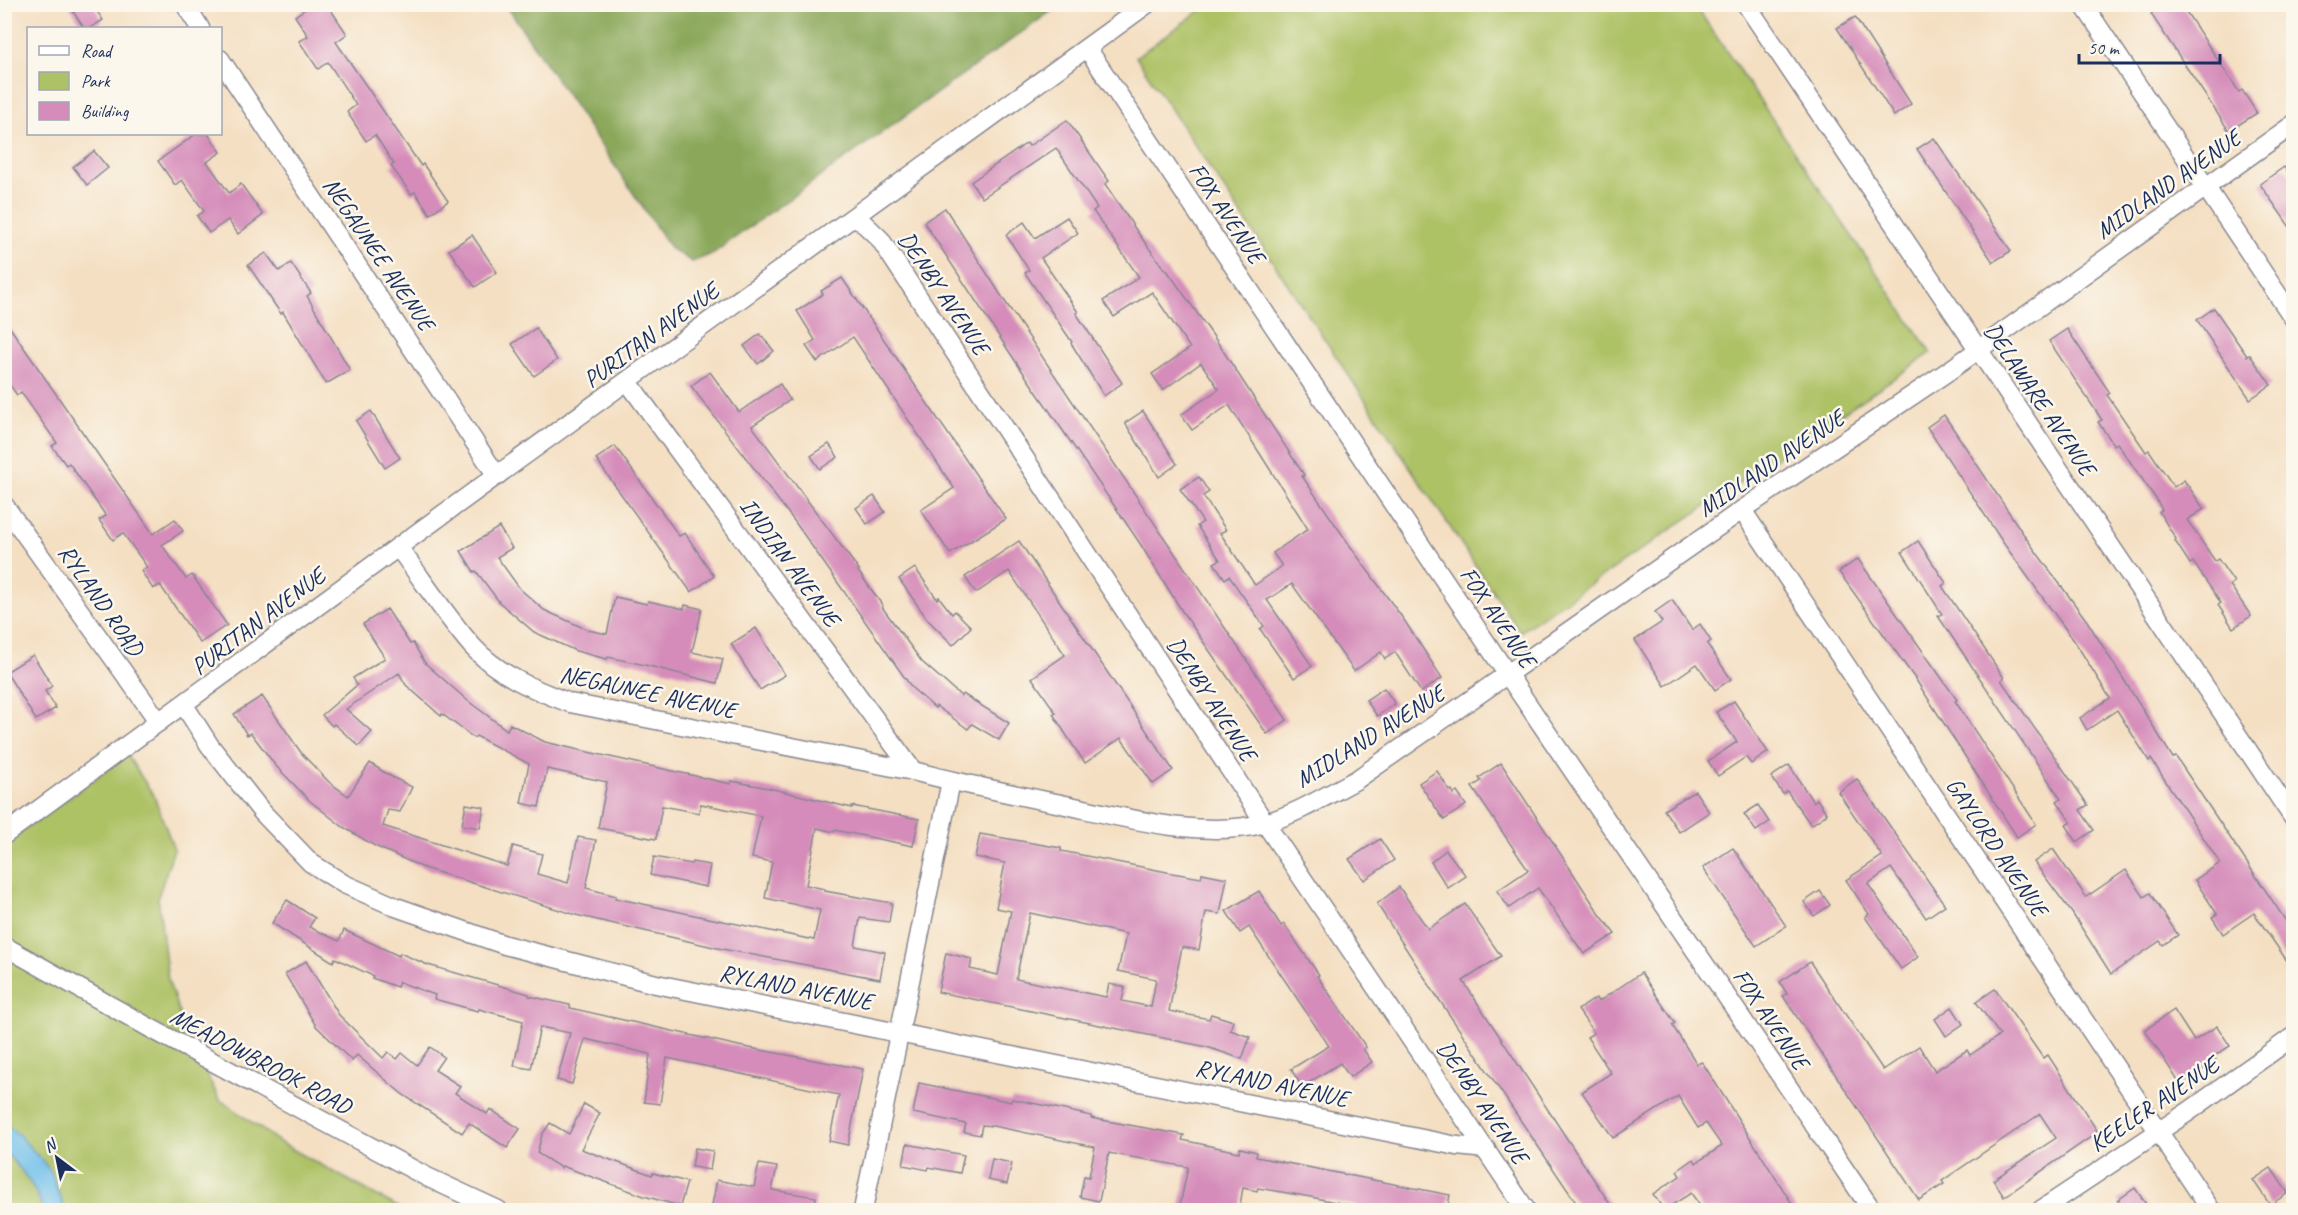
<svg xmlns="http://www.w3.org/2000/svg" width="2298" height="1215" font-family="Caveat,sans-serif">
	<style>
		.green { fill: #adc165; stroke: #647862; stroke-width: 1.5 }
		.forest { fill: #8aa75a; stroke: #526b5c; stroke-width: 1.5 }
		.water { fill: #70c0eb; stroke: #4678a4; stroke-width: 1.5 }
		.building { fill: #d58cba; fill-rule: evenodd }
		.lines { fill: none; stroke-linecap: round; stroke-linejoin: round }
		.street-casing { stroke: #888790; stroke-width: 21 }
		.street { stroke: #fff; stroke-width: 18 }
		.labels { text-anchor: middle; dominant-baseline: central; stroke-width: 5; stroke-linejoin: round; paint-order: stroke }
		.street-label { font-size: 24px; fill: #1b2f5e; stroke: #fbf7ec }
	</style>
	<rect width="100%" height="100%" fill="#fbf7ec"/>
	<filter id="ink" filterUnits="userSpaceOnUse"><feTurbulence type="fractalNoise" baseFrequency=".0167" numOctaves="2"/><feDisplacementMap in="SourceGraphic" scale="12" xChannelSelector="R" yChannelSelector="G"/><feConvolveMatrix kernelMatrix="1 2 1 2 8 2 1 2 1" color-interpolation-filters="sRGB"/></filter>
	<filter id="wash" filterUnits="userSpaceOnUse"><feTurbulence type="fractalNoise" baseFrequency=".008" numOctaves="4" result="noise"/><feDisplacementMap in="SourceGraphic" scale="24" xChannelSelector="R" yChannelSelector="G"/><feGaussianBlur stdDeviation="1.35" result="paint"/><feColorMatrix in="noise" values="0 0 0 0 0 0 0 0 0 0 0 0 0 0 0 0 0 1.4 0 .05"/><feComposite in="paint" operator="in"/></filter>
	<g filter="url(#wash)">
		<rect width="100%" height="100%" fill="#f4dfc2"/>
		<g class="green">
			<polygon points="1209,4 1695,5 1931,353 1520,632 1136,57"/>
			<polygon points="127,755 154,796 174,849 158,897 168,980 185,1030 219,1099 281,1143 403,1210 5,1210 4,844"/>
		</g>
		<polygon class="forest" points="506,5 1060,5 712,254 692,262 671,249"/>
		<path class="water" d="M4,1123L20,1136L50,1170L65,1210H43C36,1187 22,1170 5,1152Z"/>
		<g id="blocks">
			<g class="building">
				<polygon points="68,4 92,4 103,20 90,28 84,28"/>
				<polygon points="312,4 327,4 347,34 336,42 421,166 423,164 448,201 430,214 415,192 411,194 391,166 394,164 375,135 366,141 347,112 356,105 328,62 318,69 299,41 308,36 295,16"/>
				<polygon points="2165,4 2181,4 2239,92 2242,90 2257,113 2229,131 2151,14"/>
				<polygon points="1855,17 1911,104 1894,116 1837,28"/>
				<polygon points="1067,120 1109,181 1105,184 1138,233 1165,270 1166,269 1216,340 1304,475 1302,476 1355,553 1404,620 1442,678 1421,692 1395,652 1385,659 1381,652 1354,671 1292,584 1267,600 1312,666 1294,678 1260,629 1264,626 1229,576 1225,579 1214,563 1220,560 1197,526 1203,522 1180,489 1199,477 1209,492 1203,496 1226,530 1220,533 1255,585 1282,566 1273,553 1308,529 1229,405 1192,430 1181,415 1219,389 1201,363 1163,390 1152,374 1190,348 1152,292 1114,317 1103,301 1139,277 1093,211 1097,208 1056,148 982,198 971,182 1027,143 1029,146"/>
				<polygon points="196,134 208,134 221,152 207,162 229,193 241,184 263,215 238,234 228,220 209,233 197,216 204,211 182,180 175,185 158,161"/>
				<polygon points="1934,138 2011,251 1993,262 1917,149"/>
				<polygon points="94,151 108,168 87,185 73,167"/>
				<polygon points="2284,167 2294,181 2294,233 2260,184"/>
				<polygon points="945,208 1004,300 1287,720 1267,734 1182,611 1139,542 1014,359 924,222"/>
				<polygon points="1067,217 1078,233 1041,258 1078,312 1076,313 1122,383 1104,396 1071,343 1072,342 1025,273 1029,270 1006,235 1024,222 1035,238"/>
				<polygon points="472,235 497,272 475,287 449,250"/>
				<polygon points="266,253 279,271 291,263 311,293 307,296 350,370 326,384 283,312 281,314 248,265"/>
				<polygon points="842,278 1006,519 950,554 921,510 954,488 853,337 817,362 806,346 815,340 797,311 823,294 821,291"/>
				<polygon points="2214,308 2247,356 2250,355 2271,385 2250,399 2197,320"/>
				<polygon points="4,319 153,534 175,519 183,531 162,545 186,579 192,575 227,625 200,643 160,585 153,589 141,571 147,567 123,533 113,540 99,520 106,516 69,463 66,465 52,446 57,443 21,392 17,395 4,377"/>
				<polygon points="536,328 557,360 534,376 512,344"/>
				<polygon points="2067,329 2110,393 2107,395 2146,452 2149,450 2174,487 2184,480 2204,509 2187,520 2215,561 2218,559 2234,582 2230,585 2251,616 2233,628 2218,605 2221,603 2193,562 2190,564 2175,541 2176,539 2159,512 2162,510 2156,499 2117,443 2114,445 2098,422 2102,420 2049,341"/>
				<polygon points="760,334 774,351 758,364 744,346"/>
				<polygon points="710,372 739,412 780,384 790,400 752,426 859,570 858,571 883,606 882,607 922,662 961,696 963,694 1009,723 999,740 972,724 968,729 936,706 935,708 912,688 795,522 691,386"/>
				<polygon points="371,411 400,458 385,468 356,421"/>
				<polygon points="1143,411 1177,464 1159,477 1125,423"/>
				<polygon points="1944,415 2026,538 2087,621 2173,758 2176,757 2294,933 2294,971 2254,913 2223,934 2212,917 2217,914 2195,880 2220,863 2151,759 2149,761 2117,710 2087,730 2080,718 2110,698 2075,642 2004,544 1927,427"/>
				<polygon points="829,444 838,457 820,469 811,456"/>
				<polygon points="615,446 679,536 685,533 714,576 691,592 596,459"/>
				<polygon points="874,496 885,512 867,524 856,508"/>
				<polygon points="499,527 512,548 497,557 520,589 544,610 588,630 607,634 615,597 647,604 648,601 684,609 685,605 702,609 692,652 723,659 717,683 645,665 608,657 607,659 576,651 534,632 500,603 476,571 474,572 461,551"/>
				<polygon points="1019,541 1173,770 1153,784 1121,738 1085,763 1074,747 1053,714 1056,713 1032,678 1065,655 1009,571 976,593 965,577"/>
				<polygon points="1918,541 1946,583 1942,586 2004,678 2001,680 2088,805 2080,810 2094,830 2077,842 2066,825 2071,822 2057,801 2061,799 1938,616 1942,614 1902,552"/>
				<polygon points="1858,559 1957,700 1955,701 2036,824 2017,837 1916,680 1839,572"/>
				<polygon points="915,568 937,599 939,597 952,614 955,611 971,627 953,645 928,620 899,579"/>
				<polygon points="1672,600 1692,630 1700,624 1711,641 1707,644 1731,679 1715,690 1697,664 1665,686 1635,640 1662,622 1655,612"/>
				<polygon points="387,609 410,644 413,643 425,663 468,701 507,730 510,724 545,742 579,750 731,784 731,781 769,788 852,808 852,806 919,819 913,846 835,830 834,832 817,828 806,885 825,889 825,891 892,903 889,922 860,918 855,946 885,952 880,979 722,949 576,915 424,868 375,846 343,827 310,801 275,765 251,733 247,735 234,714 262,696 302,754 329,782 348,796 370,763 390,776 412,787 400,812 388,810 383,826 507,866 513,846 542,854 537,874 568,883 578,837 596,840 586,888 616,896 615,898 694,915 814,940 820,910 765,898 772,862 752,858 761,816 701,804 699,813 662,806 656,839 598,828 607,782 547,769 539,807 521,803 529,764 476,736 474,738 442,714 441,716 406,685 399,673 346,709 372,732 359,746 334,724 332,726 322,715 357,685 353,678 385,658 363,624"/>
				<polygon points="756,628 785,675 760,690 731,644"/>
				<polygon points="33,655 52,686 45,691 56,708 36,720 6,672"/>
				<polygon points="1384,688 1395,704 1377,716 1366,700"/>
				<polygon points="1734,701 1768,752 1751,764 1746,757 1718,776 1708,761 1737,742 1716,712"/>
				<polygon points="1501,763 1599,913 1615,934 1584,954 1538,888 1509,908 1497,891 1528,870 1472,787 1481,781 1479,778"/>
				<polygon points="1789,765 1813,802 1817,799 1827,814 1811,825 1787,791 1783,794 1771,777"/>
				<polygon points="1437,771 1450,791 1452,790 1454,794 1457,792 1466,805 1444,820 1419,783"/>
				<polygon points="1857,779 1945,905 1926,918 1891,868 1868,884 1918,957 1901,969 1865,917 1869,914 1846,880 1882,856 1838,792"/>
				<polygon points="1695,791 1709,812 1679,832 1664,810"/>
				<polygon points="466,804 484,807 480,828 462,825"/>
				<polygon points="1758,805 1769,822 1756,831 1744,814"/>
				<path d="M980,834L1061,848V851L1172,873L1201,878L1202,873L1227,878L1220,914L1206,912L1199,950L1182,947L1169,1011L1209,1019L1211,1014L1233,1021L1230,1030L1250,1037L1242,1059L1207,1047L938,992L946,953L972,959L970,969L998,975L1011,911L996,908L1005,863L975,857ZM1030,913L1126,934L1118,971L1156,979L1151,1007L1122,1001L1125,987L1109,984L1106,997L1016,979Z"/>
				<polygon points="1380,839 1394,860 1364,880 1349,859"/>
				<polygon points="1733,848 1786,926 1756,946 1703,868"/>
				<polygon points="2053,849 2086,897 2126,870 2144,897 2150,893 2178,935 2163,945 2160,941 2111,974 2072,913 2034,862"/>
				<polygon points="1446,850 1466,876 1448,888 1431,862"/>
				<polygon points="654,857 691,864 692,862 710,865 706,887 650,875"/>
				<polygon points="1399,887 1428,929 1465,904 1501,956 1463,981 1614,1210 1581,1210 1434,992 1377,904"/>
				<polygon points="1259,891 1281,926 1284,924 1308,959 1319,975 1317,976 1366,1047 1363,1049 1372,1062 1350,1077 1340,1063 1302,1087 1291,1069 1329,1046 1249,927 1240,933 1226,911"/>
				<polygon points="1820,891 1830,905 1814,916 1804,902"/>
				<polygon points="287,900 315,918 309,927 339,941 344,930 399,956 400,953 428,965 529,994 529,996 570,1005 570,1008 739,1046 863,1069 848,1145 829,1141 839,1095 667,1058 660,1104 644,1102 650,1054 585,1039 572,1084 557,1080 570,1033 540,1027 531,1069 514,1066 523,1021 479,1009 478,1011 434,999 435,995 399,982 397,987 372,978 373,976 335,958 333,962 272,923"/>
				<polygon points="306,961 339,1015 383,1058 388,1052 397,1059 402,1053 417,1065 430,1047 444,1057 435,1070 460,1086 455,1093 487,1114 490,1109 520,1129 507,1148 469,1123 462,1133 402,1094 357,1055 352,1061 316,1026 285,974"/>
				<polygon points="1810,962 1883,1070 1919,1046 1935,1071 1967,1050 1970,1055 2000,1035 1976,1002 1995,989 2043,1058 2048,1055 2098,1132 2004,1197 1993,1180 2056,1138 2040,1114 1942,1181 1944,1184 1919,1200 1783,996 1787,994 1780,982"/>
				<polygon points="1641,973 1675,1023 1672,1025 1697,1064 1702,1062 1796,1210 1703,1210 1691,1193 1664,1210 1653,1194 1680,1176 1677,1171 1694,1159 1696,1163 1722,1146 1706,1123 1698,1128 1678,1096 1613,1138 1582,1092 1611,1073 1587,1037 1594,1033 1578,1010 1596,998 1598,1002"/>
				<polygon points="1952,1007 1963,1024 1946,1036 1935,1019"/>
				<polygon points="2174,1010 2194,1041 2217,1026 2230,1046 2213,1057 2216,1060 2180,1084 2145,1030"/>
				<polygon points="919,1083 1011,1102 1012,1099 1047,1106 1091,1116 1091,1118 1184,1135 1182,1140 1239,1152 1240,1148 1257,1152 1256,1157 1450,1195 1447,1210 1374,1210 1311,1197 1258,1188 1257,1191 1243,1188 1239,1210 1179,1210 1188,1167 1109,1153 1099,1201 1080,1197 1084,1176 1089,1177 1095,1147 993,1126 982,1125 980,1135 964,1132 966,1124 913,1113"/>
				<polygon points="584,1104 600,1113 581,1149 652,1175 653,1173 687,1182 680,1206 644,1196 562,1166 561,1168 537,1153 542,1135 550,1123 569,1134"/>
				<polygon points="907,1144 964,1155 960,1173 929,1167 928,1170 903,1165"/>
				<polygon points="695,1148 713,1151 710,1170 692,1167"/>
				<polygon points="992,1159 1012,1163 1007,1184 988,1180"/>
				<polygon points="759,1164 777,1167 772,1190 816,1197 814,1210 711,1210 717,1180 754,1187"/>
				<polygon points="2271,1168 2288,1193 2270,1205 2253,1180"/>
				<polygon points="2135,1188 2150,1210 2125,1210 2118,1200"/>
			</g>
		</g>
	</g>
	<g filter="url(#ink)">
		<use href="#blocks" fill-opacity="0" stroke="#888790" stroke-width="1.5"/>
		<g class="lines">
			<g class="street-casing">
				<g id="street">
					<polyline points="185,4 200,28"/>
					<polyline points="1746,4 2294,819"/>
					<polyline points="2083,4 2294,319"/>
					<polyline points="1087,48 1520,693 1872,1210"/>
					<polyline points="220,59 497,476"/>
					<polyline points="856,216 880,239 1265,823 1526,1210"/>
					<polyline points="628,382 913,771"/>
					<polyline points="4,505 159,722"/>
					<polyline points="1742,510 2211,1210"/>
					<path d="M398,547C422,579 445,615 472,646C498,675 535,690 570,703L913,771C962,784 1012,794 1061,804C1122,817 1203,840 1265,823C1297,814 1327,795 1356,780L1742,510L1950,370L2294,124"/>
					<polyline points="184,705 210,746 262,812 311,863 344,884 396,907 505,945 656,984 1457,1146 1486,1149"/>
					<polyline points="4,835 398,547 1147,4"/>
					<polyline points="4,946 150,1028 427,1177 498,1210"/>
					<polyline points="863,1210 951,781"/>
					<polyline points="2041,1210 2188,1112 2294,1036"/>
				</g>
			</g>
			<use href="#street" class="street"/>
		</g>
	</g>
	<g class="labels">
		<g class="street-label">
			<text transform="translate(2168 184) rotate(-35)">MIDLAND AVENUE</text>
			<text transform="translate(1227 213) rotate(56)">FOX AVENUE</text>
			<text transform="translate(379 254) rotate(56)">NEGAUNEE AVENUE</text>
			<text transform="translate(944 293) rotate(56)">DENBY AVENUE</text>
			<text transform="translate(651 335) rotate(-36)">PURITAN AVENUE</text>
			<text transform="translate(2040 399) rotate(56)">DELAWARE AVENUE</text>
			<text transform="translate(1771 463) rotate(-34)">MIDLAND AVENUE</text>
			<text transform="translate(790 562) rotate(54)">INDIAN AVENUE</text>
			<text transform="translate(101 600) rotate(55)">RYLAND ROAD</text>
			<text transform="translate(1498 617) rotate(56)">FOX AVENUE</text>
			<text transform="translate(258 621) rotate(-37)">PURITAN AVENUE</text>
			<text transform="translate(648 692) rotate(12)">NEGAUNEE AVENUE</text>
			<text transform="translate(1212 699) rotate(57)">DENBY AVENUE</text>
			<text transform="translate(1370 736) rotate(-32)">MIDLAND AVENUE</text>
			<text transform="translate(1997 847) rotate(56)">GAYLORD AVENUE</text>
			<text transform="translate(796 987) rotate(11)">RYLAND AVENUE</text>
			<text transform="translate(1771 1019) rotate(56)">FOX AVENUE</text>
			<text transform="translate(261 1061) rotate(28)">MEADOWBROOK ROAD</text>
			<text transform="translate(1272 1083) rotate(12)">RYLAND AVENUE</text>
			<text transform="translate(1483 1102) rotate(56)">DENBY AVENUE</text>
			<text transform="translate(2154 1104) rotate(-34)">KEELER AVENUE</text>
		</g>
	</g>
	<rect width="2298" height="1215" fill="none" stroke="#fbf7ec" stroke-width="24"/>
	<rect x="27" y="27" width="195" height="108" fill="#fbf7ec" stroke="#a1a7b3" stroke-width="1.5"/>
	<rect x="39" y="46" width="30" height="9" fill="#ffffff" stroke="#a1a7b3" stroke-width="1.5"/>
	<text x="81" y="57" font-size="18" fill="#1b2f5e">Road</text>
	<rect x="39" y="72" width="30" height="18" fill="#adc165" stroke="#a1a7b3" stroke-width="1.5"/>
	<text x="81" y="87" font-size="18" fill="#1b2f5e">Park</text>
	<rect x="39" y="102" width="30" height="18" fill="#d58cba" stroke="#a1a7b3" stroke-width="1.5"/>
	<text x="81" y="117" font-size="18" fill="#1b2f5e">Building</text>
	<g transform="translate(57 1158) rotate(328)" stroke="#fbf7ec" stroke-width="4.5" paint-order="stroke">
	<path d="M0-4.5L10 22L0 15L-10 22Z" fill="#1b2f5e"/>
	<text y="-9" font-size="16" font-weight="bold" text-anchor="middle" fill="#1b2f5e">N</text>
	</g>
	<path d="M2079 54v9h141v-9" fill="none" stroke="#1b2f5e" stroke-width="3"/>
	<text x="2088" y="54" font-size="18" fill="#1b2f5e" stroke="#fbf7ec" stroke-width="4.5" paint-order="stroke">50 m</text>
</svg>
